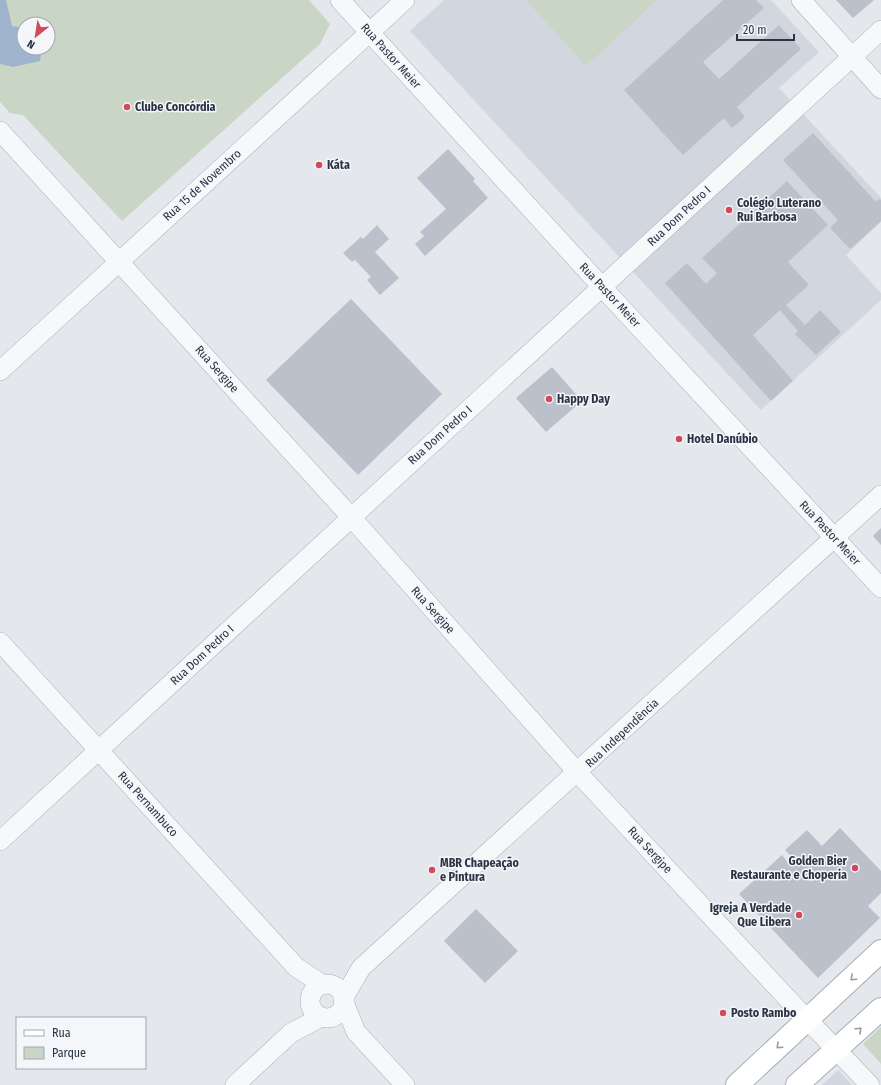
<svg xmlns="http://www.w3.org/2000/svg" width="881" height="1085" font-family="'Fira Sans Condensed',sans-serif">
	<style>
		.built { fill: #d2d6de }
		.green { fill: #c9d6c5; fill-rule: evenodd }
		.water { fill: #9fb4cc }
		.building { fill: #bbc0ca }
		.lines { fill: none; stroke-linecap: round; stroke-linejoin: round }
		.street-casing { stroke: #a9aeb7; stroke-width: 20 }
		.secondary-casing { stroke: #a9aeb7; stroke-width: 24 }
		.street { stroke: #f7f8fa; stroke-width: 19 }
		.secondary { stroke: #fff; stroke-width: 22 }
		.oneway { stroke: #959aa2 }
		.poi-dot { fill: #d1495b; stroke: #f4f6f9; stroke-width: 1.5 }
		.labels { text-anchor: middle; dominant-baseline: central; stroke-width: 3; stroke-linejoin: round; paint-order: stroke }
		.street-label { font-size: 12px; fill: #2b3445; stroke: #f4f6f9 }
		.poi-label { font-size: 12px; font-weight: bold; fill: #2b3445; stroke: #f4f6f9; text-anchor: start }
	</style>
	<rect width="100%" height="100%" fill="#e4e7ec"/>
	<g class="built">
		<polygon points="444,0 771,0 819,52 779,88 881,198 881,222 846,255 881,293 881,300 761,410 410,31"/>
		<polygon points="838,1070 852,1085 822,1085"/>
	</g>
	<g class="green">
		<path d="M0,0H309L330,24L320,44L122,221L23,115L10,113L0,102ZM24,24H48V48H24Z"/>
		<polygon points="526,0 657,0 586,66"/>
		<polygon points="881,1027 881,1064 863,1044"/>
	</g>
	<polygon class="water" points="0,0 6,0 12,26 24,28 24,48 42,48 40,61 13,67 0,64"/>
	<g class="building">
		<polygon points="723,0 756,0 764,8 703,62 719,79 779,25 801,49 737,107 745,117 732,128 724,118 683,155 624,90"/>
		<polygon points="836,0 874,0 853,18"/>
		<polygon points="813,133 876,202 879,199 881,200 881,221 850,249 830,228 838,220 783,160"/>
		<polygon points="448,149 475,179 473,181 488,198 425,256 415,244 424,236 420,232 446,209 417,178"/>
		<polygon points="787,181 828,225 788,262 809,285 786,305 805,325 820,310 841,332 816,355 795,334 798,331 780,310 753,335 793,381 771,401 665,283 687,263 706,284 717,273 702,258"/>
		<polygon points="377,225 389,239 375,252 399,278 380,295 367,280 371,277 355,260 352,262 343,253 361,237 363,239"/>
		<polygon points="351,299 442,394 358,475 266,380"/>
		<polygon points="552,367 582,401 546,432 516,398"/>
		<polygon points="881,528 881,545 873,536"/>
		<polygon points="840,828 881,871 881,893 868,906 880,918 818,978 739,894 782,855 789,864 794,859 785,850 807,830 822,846"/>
		<polygon points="476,909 518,951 485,983 444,941"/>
	</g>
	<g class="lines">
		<g class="street-casing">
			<g id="street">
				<polyline points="340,0 602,287 881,588"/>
				<polyline points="801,0 881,89"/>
				<polyline points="0,131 351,517 578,773 800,1012 870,1085"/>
				<polyline points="0,371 405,0"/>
				<polyline points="0,642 296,967 323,985"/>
				<polyline points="0,841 881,30"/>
				<circle cx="327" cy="1001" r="17"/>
				<polyline points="343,999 361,968 881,495"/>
				<polyline points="344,1002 356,1032 405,1085"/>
				<polyline points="235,1085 291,1033 321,1017"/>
			</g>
		</g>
		<g class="secondary-casing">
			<g id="secondary">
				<polyline points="737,1085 881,951"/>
				<polyline points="797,1085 881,1009"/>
			</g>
		</g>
		<use href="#street" class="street"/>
		<use href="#secondary" class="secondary"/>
	</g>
	<defs><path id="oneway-chevron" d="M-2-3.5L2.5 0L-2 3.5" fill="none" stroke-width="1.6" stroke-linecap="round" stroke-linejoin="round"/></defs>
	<g class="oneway">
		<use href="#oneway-chevron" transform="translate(853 978) rotate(137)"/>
		<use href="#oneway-chevron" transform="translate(859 1030) rotate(-43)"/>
		<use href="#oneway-chevron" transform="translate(779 1046) rotate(137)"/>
	</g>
	<g class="poi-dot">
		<circle cx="127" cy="107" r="4"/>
		<circle cx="319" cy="165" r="4"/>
		<circle cx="729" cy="210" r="4"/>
		<circle cx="549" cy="399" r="4"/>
		<circle cx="679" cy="439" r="4"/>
		<circle cx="855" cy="868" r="4"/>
		<circle cx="432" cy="870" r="4"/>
		<circle cx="799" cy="915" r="4"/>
		<circle cx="723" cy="1013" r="4"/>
	</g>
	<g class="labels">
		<g class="street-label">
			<text transform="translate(391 56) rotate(48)">Rua Pastor Meier</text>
			<text transform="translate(202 185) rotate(-42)">Rua 15 de Novembro</text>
			<text transform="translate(679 216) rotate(-43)">Rua Dom Pedro I</text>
			<text transform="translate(610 295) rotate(47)">Rua Pastor Meier</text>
			<text transform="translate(217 369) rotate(48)">Rua Sergipe</text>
			<text transform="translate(440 435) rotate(-42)">Rua Dom Pedro I</text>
			<text transform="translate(830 533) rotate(47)">Rua Pastor Meier</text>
			<text transform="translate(433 610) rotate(48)">Rua Sergipe</text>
			<text transform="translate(202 655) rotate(-43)">Rua Dom Pedro I</text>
			<text transform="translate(622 733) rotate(-43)">Rua Independência</text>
			<text transform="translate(148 804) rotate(48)">Rua Pernambuco</text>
			<text transform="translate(650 850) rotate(47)">Rua Sergipe</text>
		</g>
		<g class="poi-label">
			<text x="135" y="107">Clube Concórdia</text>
			<text x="327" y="165">Káta</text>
			<text x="737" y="203">Colégio Luterano<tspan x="737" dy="14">Rui Barbosa</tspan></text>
			<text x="557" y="399">Happy Day</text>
			<text x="687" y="439">Hotel Danúbio</text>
			<text x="847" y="861" text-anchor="end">Golden Bier<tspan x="847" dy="14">Restaurante e Choperia</tspan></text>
			<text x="440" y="863">MBR Chapeação<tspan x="440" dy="14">e Pintura</tspan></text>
			<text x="791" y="908" text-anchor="end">Igreja A Verdade<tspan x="791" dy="14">Que Libera</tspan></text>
			<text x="731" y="1013">Posto Rambo</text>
		</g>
	</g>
	<rect x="16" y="1017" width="130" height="52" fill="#f4f6f9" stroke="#a4a8b1"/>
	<rect x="24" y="1030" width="20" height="6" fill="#ffffff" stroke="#a4a8b1"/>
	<text x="52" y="1037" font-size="12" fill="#2b3445">Rua</text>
	<rect x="24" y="1047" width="20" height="12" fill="#c9d6c5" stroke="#a4a8b1"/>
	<text x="52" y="1057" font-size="12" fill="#2b3445">Parque</text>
	<g transform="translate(36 36) rotate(210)"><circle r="19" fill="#f4f6f9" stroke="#a4a8b1"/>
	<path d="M0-3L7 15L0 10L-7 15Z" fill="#d1495b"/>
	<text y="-6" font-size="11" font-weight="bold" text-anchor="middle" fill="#2b3445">N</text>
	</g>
	<path d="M737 34v6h57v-6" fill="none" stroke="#2b3445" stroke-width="2"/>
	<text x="743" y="34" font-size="12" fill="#2b3445" stroke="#f4f6f9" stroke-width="3" paint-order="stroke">20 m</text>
</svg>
